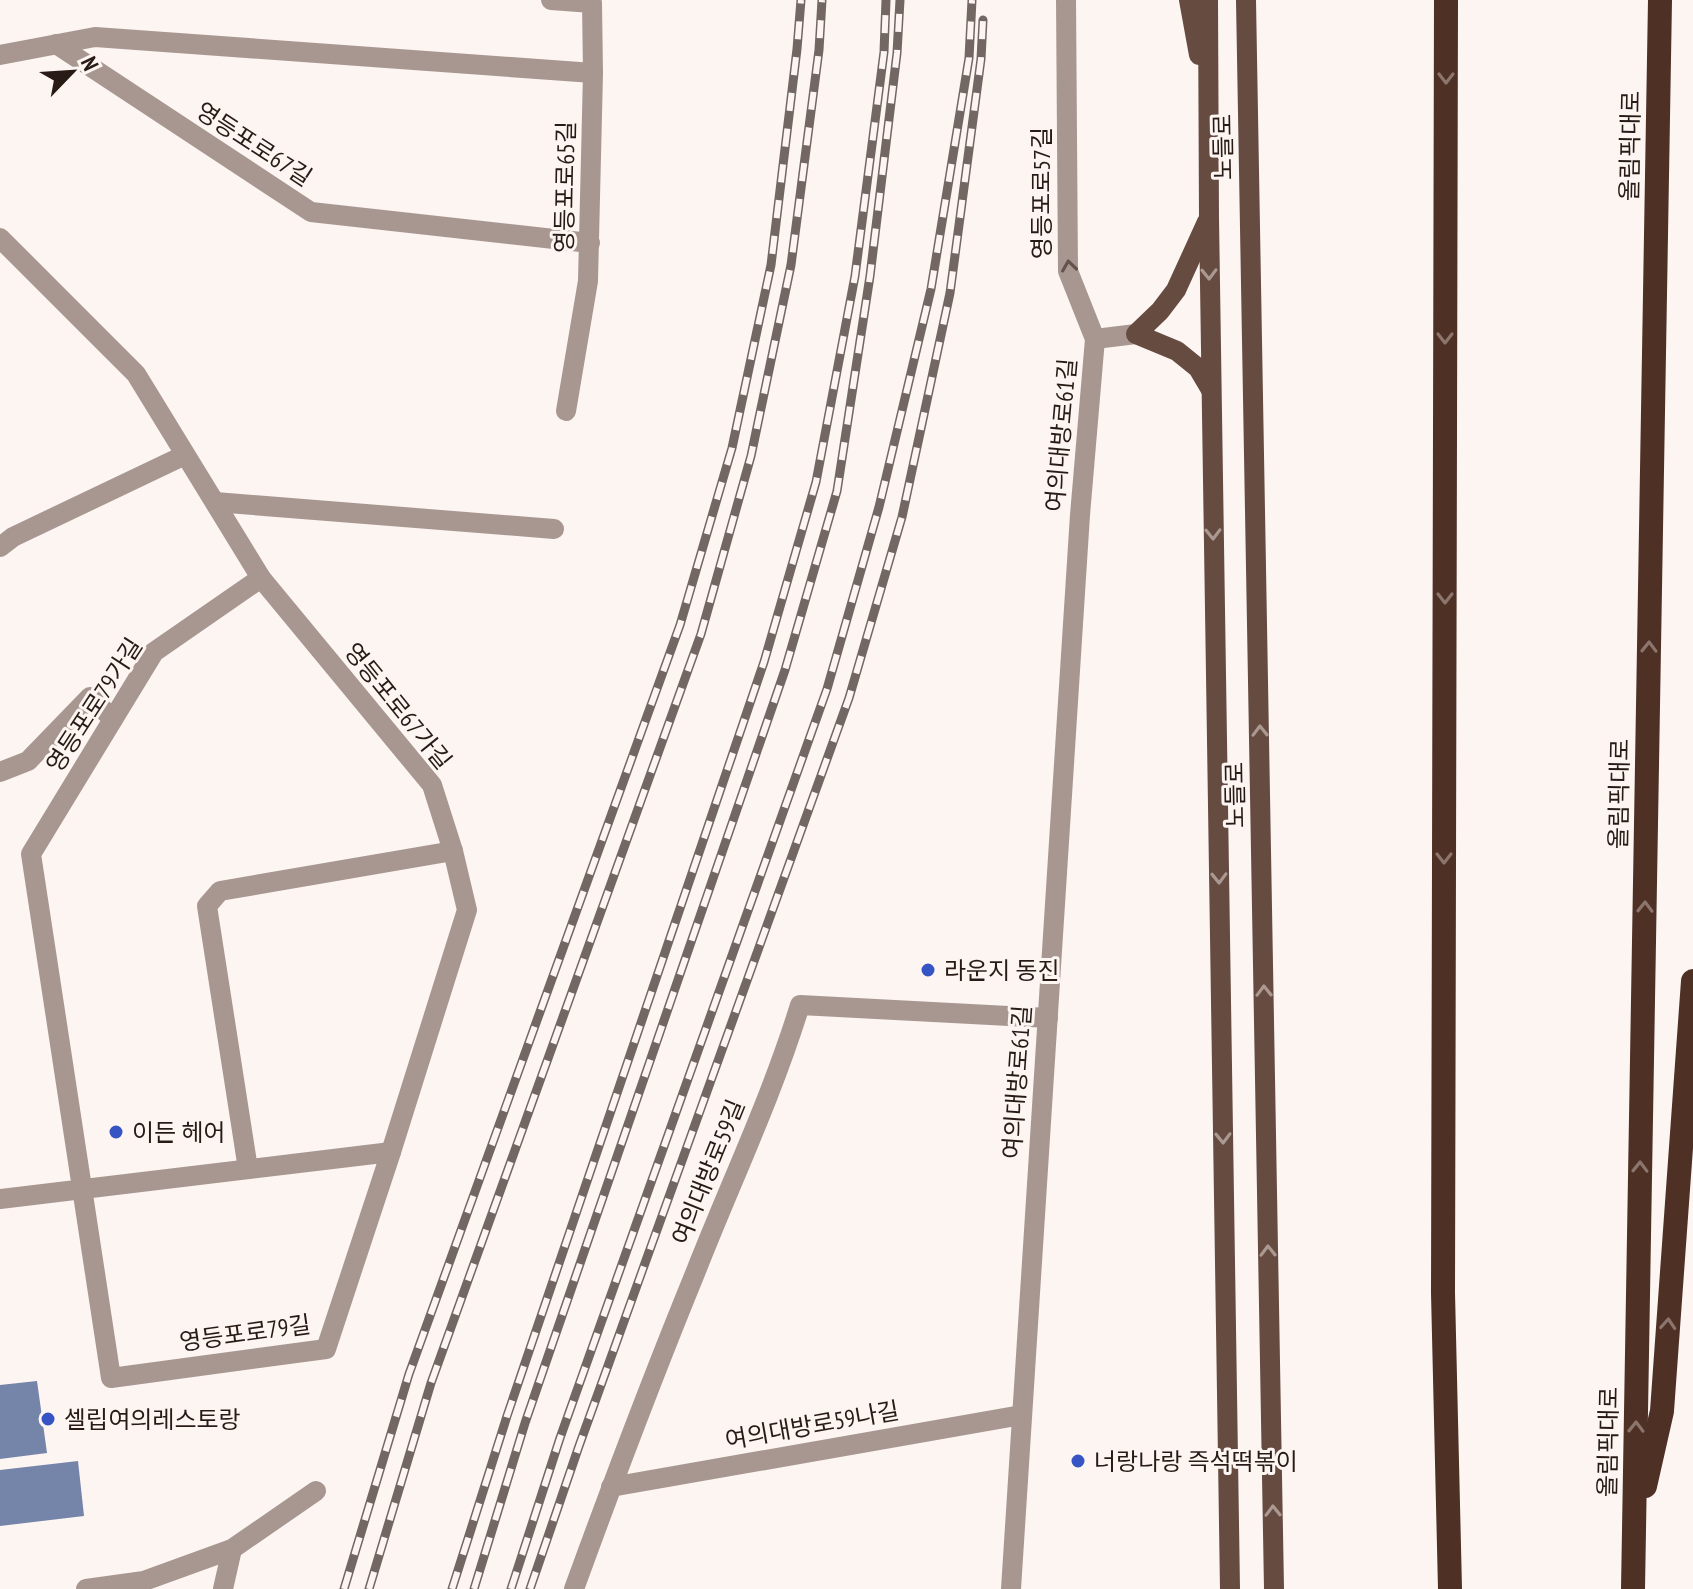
<svg xmlns="http://www.w3.org/2000/svg" width="1693" height="1589" font-family="'PT Sans Narrow','Noto Sans KR',sans-serif">
	<style>
		.building { fill: #7584a9 }
		.lines { fill: none; stroke-linecap: round; stroke-linejoin: round }
		.minor { stroke: #a89791; stroke-width: 20 }
		.major { stroke: #664b41; stroke-width: 20 }
		.highway { stroke: #4e3025; stroke-width: 24 }
		.rail-casing { stroke: #726763; stroke-width: 9 }
		.rail { stroke: #fcf5f2; stroke-width: 6; stroke-dasharray: 18; stroke-linecap: butt }
		.oneway { stroke: #8b756d }
		.oneway2 { stroke: #62534d }
		.oneway3 { stroke: #aa9891 }
		.poi-dot { fill: #3754c5; stroke: #fcf5f2; stroke-width: 3 }
		.labels { text-anchor: middle; dominant-baseline: central; stroke-width: 6; stroke-linejoin: round; paint-order: stroke }
		.street-label { font-size: 24px; fill: #281b16; stroke: #fcf5f2 }
		.poi-label { font-size: 24px; fill: #281b16; stroke: #fcf5f2; text-anchor: start }
	</style>
	<rect width="100%" height="100%" fill="#fcf5f2"/>
	<g class="building">
		<polygon points="37,1381 47,1453 0,1459 0,1385"/>
		<polygon points="78,1461 84,1516 0,1526 0,1470"/>
	</g>
	<g class="lines">
		<g class="minor">
			<polyline points="551,0 592,3 593,73 588,281 566,411"/>
			<polyline points="56,44 311,212 590,243"/>
			<polyline points="0,55 95,37 593,73"/>
			<polyline points="0,238 136,374 261,578 432,785 453,851 467,910 391,1152"/>
			<polyline points="1095,339 1136,334"/>
			<polyline points="215,502 554,529"/>
			<polyline points="0,547 13,537 185,455"/>
			<polyline points="0,772 28,761 90,697 113,719"/>
			<polyline points="248,1169 207,906 220,891 453,851"/>
			<polyline points="0,1199 391,1152 326,1349 111,1378 31,854 154,652 261,578"/>
			<polyline points="611,1487 1022,1415"/>
			<polyline points="86,1589 144,1581 232,1549 316,1491"/>
			<polyline points="223,1589 232,1549"/>
			<path d="M574,1589C613,1482 653,1376 696,1271C731,1182 772,1096 800,1005L1048,1018"/>
			<polyline points="1011,1589 1080,515 1095,339 1068,271 1066,0"/>
		</g>
		<g class="major">
			<polyline points="1189,0 1199,55"/>
			<polyline points="1208,0 1209,218 1230,1589"/>
			<polyline points="1246,0 1274,1589"/>
			<polyline points="1207,222 1176,290 1160,311 1136,334 1177,351 1198,368 1211,390"/>
		</g>
		<g class="highway">
			<polyline points="1446,0 1443,1293 1450,1589"/>
			<polyline points="1645,1486 1662,1411 1693,981"/>
			<polyline points="1633,1589 1660,0"/>
		</g>
		<g class="rail-casing">
			<g id="rail">
				<polyline points="344,1589 409,1374 680,625 732,448 771,265 797,49 801,0"/>
				<polyline points="369,1589 431,1383 701,634 751,456 791,265 819,50 822,0"/>
				<polyline points="452,1589 507,1416 764,662 816,482 855,276 884,52 886,0"/>
				<polyline points="474,1589 525,1423 785,670 837,491 870,276 897,53 900,0"/>
				<polyline points="511,1589 560,1438 827,689 879,507 931,289 969,58 972,0"/>
				<polyline points="530,1589 579,1446 849,698 902,517 950,293 981,59 983,20"/>
			</g>
		</g>
		<use href="#rail" class="rail"/>
	</g>
	<defs><path id="oneway-chevron" d="M-2-3.5L2.5 0L-2 3.5" fill="none" stroke-width="1.6" stroke-linecap="round" stroke-linejoin="round" transform="scale(2)"/></defs>
	<g class="oneway">
		<use href="#oneway-chevron" transform="translate(1446 78) rotate(90)"/>
		<use href="#oneway-chevron" transform="translate(1445 338) rotate(90)"/>
		<use href="#oneway-chevron" transform="translate(1445 598) rotate(90)"/>
		<use href="#oneway-chevron" transform="translate(1649 647) rotate(-89)"/>
		<use href="#oneway-chevron" transform="translate(1444 858) rotate(90)"/>
		<use href="#oneway-chevron" transform="translate(1645 907) rotate(-89)"/>
		<use href="#oneway-chevron" transform="translate(1640 1167) rotate(-89)"/>
		<use href="#oneway-chevron" transform="translate(1668 1324) rotate(-86)"/>
		<use href="#oneway-chevron" transform="translate(1636 1427) rotate(-89)"/>
	</g>
	<use class="oneway2" href="#oneway-chevron" transform="translate(1069 266) rotate(-98)"/>
	<g class="oneway3">
		<use href="#oneway-chevron" transform="translate(1209 274) rotate(89)"/>
		<use href="#oneway-chevron" transform="translate(1213 534) rotate(89)"/>
		<use href="#oneway-chevron" transform="translate(1260 731) rotate(-91)"/>
		<use href="#oneway-chevron" transform="translate(1219 878) rotate(89)"/>
		<use href="#oneway-chevron" transform="translate(1264 991) rotate(-91)"/>
		<use href="#oneway-chevron" transform="translate(1223 1138) rotate(89)"/>
		<use href="#oneway-chevron" transform="translate(1268 1251) rotate(-91)"/>
		<use href="#oneway-chevron" transform="translate(1273 1511) rotate(-91)"/>
	</g>
	<g class="poi-dot">
		<circle cx="928" cy="970" r="8"/>
		<circle cx="116" cy="1132" r="8"/>
		<circle cx="48" cy="1419" r="8"/>
		<circle cx="1078" cy="1461" r="8"/>
	</g>
	<g class="labels">
		<g class="street-label">
			<text transform="translate(254 144) rotate(33)">영등포로67길</text>
			<text transform="translate(1630 146) rotate(-89)">올림픽대로</text>
			<text transform="translate(1223 147) rotate(-91)">노들로</text>
			<text transform="translate(565 187) rotate(-89)">영등포로65길</text>
			<text transform="translate(1041 193) rotate(-90)">영등포로57길</text>
			<text transform="translate(1061 435) rotate(-85)">여의대방로61길</text>
			<text transform="translate(94 705) rotate(-57)">영등포로79가길</text>
			<text transform="translate(398 706) rotate(51)">영등포로67가길</text>
			<text transform="translate(1619 794) rotate(-89)">올림픽대로</text>
			<text transform="translate(1235 795) rotate(-91)">노들로</text>
			<text transform="translate(1017 1082) rotate(-86)">여의대방로61길</text>
			<text transform="translate(708 1172) rotate(-68)">여의대방로59길</text>
			<text transform="translate(245 1333) rotate(-8)">영등포로79길</text>
			<text transform="translate(812 1425) rotate(-10)">여의대방로59나길</text>
			<text transform="translate(1608 1442) rotate(-89)">올림픽대로</text>
		</g>
		<g class="poi-label">
			<text x="944" y="970">라운지 동진</text>
			<text x="132" y="1132">이든 헤어</text>
			<text x="64" y="1419">셀립여의레스토랑</text>
			<text x="1094" y="1461">너랑나랑 즉석떡볶이</text>
		</g>
	</g>
	<g transform="translate(72 72) rotate(65)" stroke="#fcf5f2" stroke-width="6" paint-order="stroke">
	<path d="M0-6L14 30L0 20L-14 30Z" fill="#281b16"/>
	<text y="-12" font-size="22" font-weight="bold" text-anchor="middle" fill="#281b16">N</text>
	</g>
</svg>
